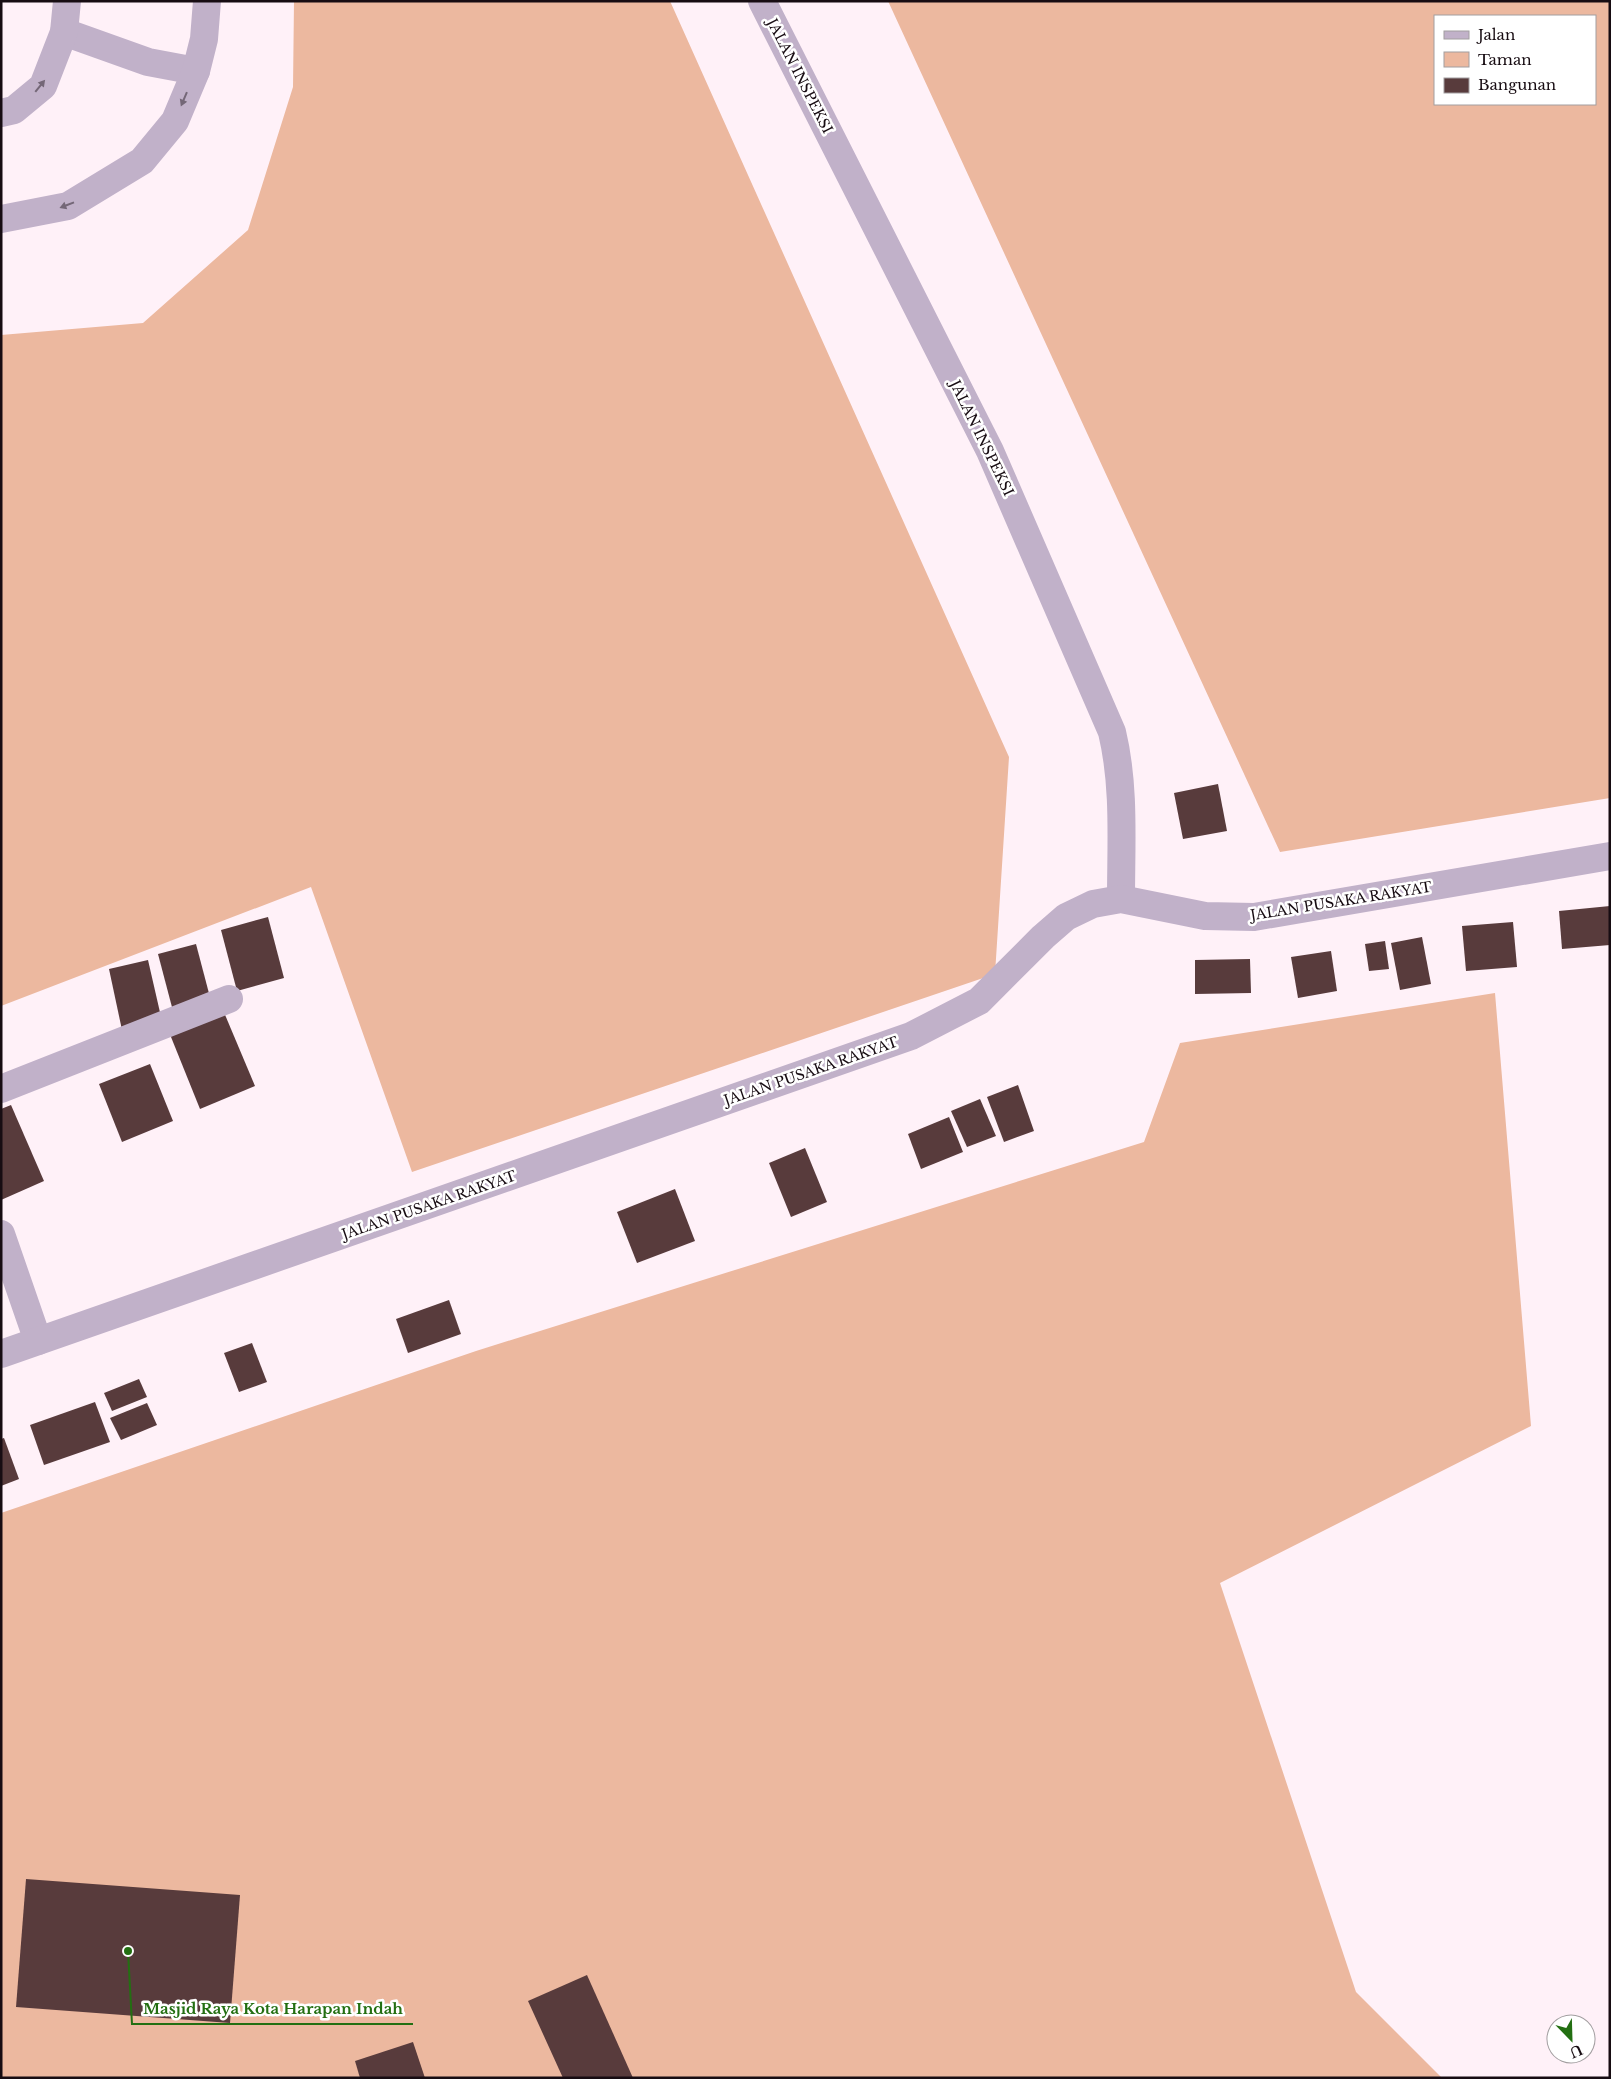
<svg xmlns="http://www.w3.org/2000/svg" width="1611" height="2079" font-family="'Libre Baskerville',serif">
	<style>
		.green { fill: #ecb89f; fill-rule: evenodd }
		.building { fill: #583b3c }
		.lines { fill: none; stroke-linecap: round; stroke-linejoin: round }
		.minor { stroke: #c1b1c9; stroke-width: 28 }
		.oneway { fill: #746777 }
		.labels { text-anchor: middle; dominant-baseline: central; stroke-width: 5; stroke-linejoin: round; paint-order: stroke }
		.street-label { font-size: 14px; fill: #170c12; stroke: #fff }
		.leader { fill: none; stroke: #236f12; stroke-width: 2 }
		.callout-dot { fill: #236f12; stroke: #fff; stroke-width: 2 }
		.callout-label { font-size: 15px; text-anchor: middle; font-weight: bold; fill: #236f12; stroke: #fff; stroke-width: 5; stroke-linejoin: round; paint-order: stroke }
	</style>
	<rect width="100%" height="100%" fill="#fff1f8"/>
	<g class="green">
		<polygon points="294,1 670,1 1009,757 995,974 412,1172 311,887 1,1006 1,335 143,323 248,230 293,87"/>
		<path d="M888,1H1610V798L1280,852ZM1435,16H1595V104H1435Z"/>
		<polygon points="1495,993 1531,1426 1220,1583 1356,1992 1442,2078 1,2078 1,1513 476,1351 1144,1142 1180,1043"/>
	</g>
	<g class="building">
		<polygon points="1218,784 1227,831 1183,839 1174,793"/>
		<polygon points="1610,906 1610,945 1562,949 1559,911"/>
		<polygon points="268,917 284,978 237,991 221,930"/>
		<polygon points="1513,922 1517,967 1466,971 1462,926"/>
		<polygon points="1422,937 1431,984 1400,990 1391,943"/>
		<polygon points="1385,941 1389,969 1369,971 1365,944"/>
		<polygon points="196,944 211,1001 173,1011 158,954"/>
		<polygon points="1331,951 1337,991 1298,998 1291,957"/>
		<polygon points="1250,959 1251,993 1195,994 1195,960"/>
		<polygon points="148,960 162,1021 122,1030 109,969"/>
		<polygon points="223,1010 255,1086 200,1109 169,1032"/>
		<polygon points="150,1064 173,1121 122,1142 99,1084"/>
		<polygon points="1018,1085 1034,1131 1004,1142 987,1097"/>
		<polygon points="980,1099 996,1136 967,1147 951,1111"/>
		<polygon points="11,1105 44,1181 1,1200 1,1109"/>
		<polygon points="949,1117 963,1152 921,1169 908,1134"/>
		<polygon points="805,1148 827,1202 791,1217 769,1163"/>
		<polygon points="675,1189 695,1241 637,1263 617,1212"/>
		<polygon points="449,1300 461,1334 408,1353 396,1319"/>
		<polygon points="252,1343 267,1382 239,1392 224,1353"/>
		<polygon points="139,1379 147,1397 112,1411 104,1393"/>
		<polygon points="95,1402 110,1442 44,1465 30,1425"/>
		<polygon points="147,1403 157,1425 121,1440 110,1418"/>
		<polygon points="4,1438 19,1479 1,1486 1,1439"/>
		<polygon points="26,1879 240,1895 230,2023 16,2007"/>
		<polygon points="587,1975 633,2078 563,2078 528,2001"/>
		<polygon points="413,2042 425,2078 360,2078 355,2061"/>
	</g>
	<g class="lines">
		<g class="minor">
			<path d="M762,1L990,451L1112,732C1125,786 1121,843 1121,899"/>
			<polyline points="64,32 148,62 196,71"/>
			<polyline points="1,113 14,110 43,86 64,32 67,1"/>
			<polyline points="1,219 68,206 142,161 175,121 196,71 204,39 207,1"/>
			<polyline points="1,1089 229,999"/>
			<polyline points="1,1234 38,1341"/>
			<polyline points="1,1354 911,1036 979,1001 1043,937 1066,917 1093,904 1121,899 1205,916 1254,917 1610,856"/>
		</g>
	</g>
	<defs><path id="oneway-solid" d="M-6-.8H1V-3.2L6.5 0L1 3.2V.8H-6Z" transform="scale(1.25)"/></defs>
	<g class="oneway">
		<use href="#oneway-solid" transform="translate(40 86) rotate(-51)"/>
		<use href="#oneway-solid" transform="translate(184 99) rotate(113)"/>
		<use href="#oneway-solid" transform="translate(67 205) rotate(159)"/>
	</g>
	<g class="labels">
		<g class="street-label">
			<text transform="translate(800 76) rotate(63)">JALAN INSPEKSI</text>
			<text transform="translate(982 438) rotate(64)">JALAN INSPEKSI</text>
			<text transform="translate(1341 901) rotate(-9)">JALAN PUSAKA RAKYAT</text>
			<text transform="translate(811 1071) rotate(-19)">JALAN PUSAKA RAKYAT</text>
			<text transform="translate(429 1205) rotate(-19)">JALAN PUSAKA RAKYAT</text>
		</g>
	</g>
	<path class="leader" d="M128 1951L132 2024H413"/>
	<circle class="callout-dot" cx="128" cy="1951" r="5"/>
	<g class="callout-label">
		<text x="273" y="2014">Masjid Raya Kota Harapan Indah</text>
	</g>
	<rect width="1611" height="2079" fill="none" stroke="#170c12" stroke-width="5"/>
	<rect x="1434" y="15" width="162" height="90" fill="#ffffff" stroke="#a29ea0"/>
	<rect x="1444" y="31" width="25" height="8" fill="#c1b1c9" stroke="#a29ea0"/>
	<text x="1478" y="40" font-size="15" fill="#170c12">Jalan</text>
	<rect x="1444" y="52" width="25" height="15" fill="#ecb89f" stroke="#a29ea0"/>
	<text x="1478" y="65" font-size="15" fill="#170c12">Taman</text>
	<rect x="1444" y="78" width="25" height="15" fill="#583b3c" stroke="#a29ea0"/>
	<text x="1478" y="90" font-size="15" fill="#170c12">Bangunan</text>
	<g transform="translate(1571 2039) rotate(157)"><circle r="24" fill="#ffffff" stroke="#a29ea0"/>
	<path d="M0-4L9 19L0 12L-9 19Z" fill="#236f12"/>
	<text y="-8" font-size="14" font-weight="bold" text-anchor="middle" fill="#170c12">U</text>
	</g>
</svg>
